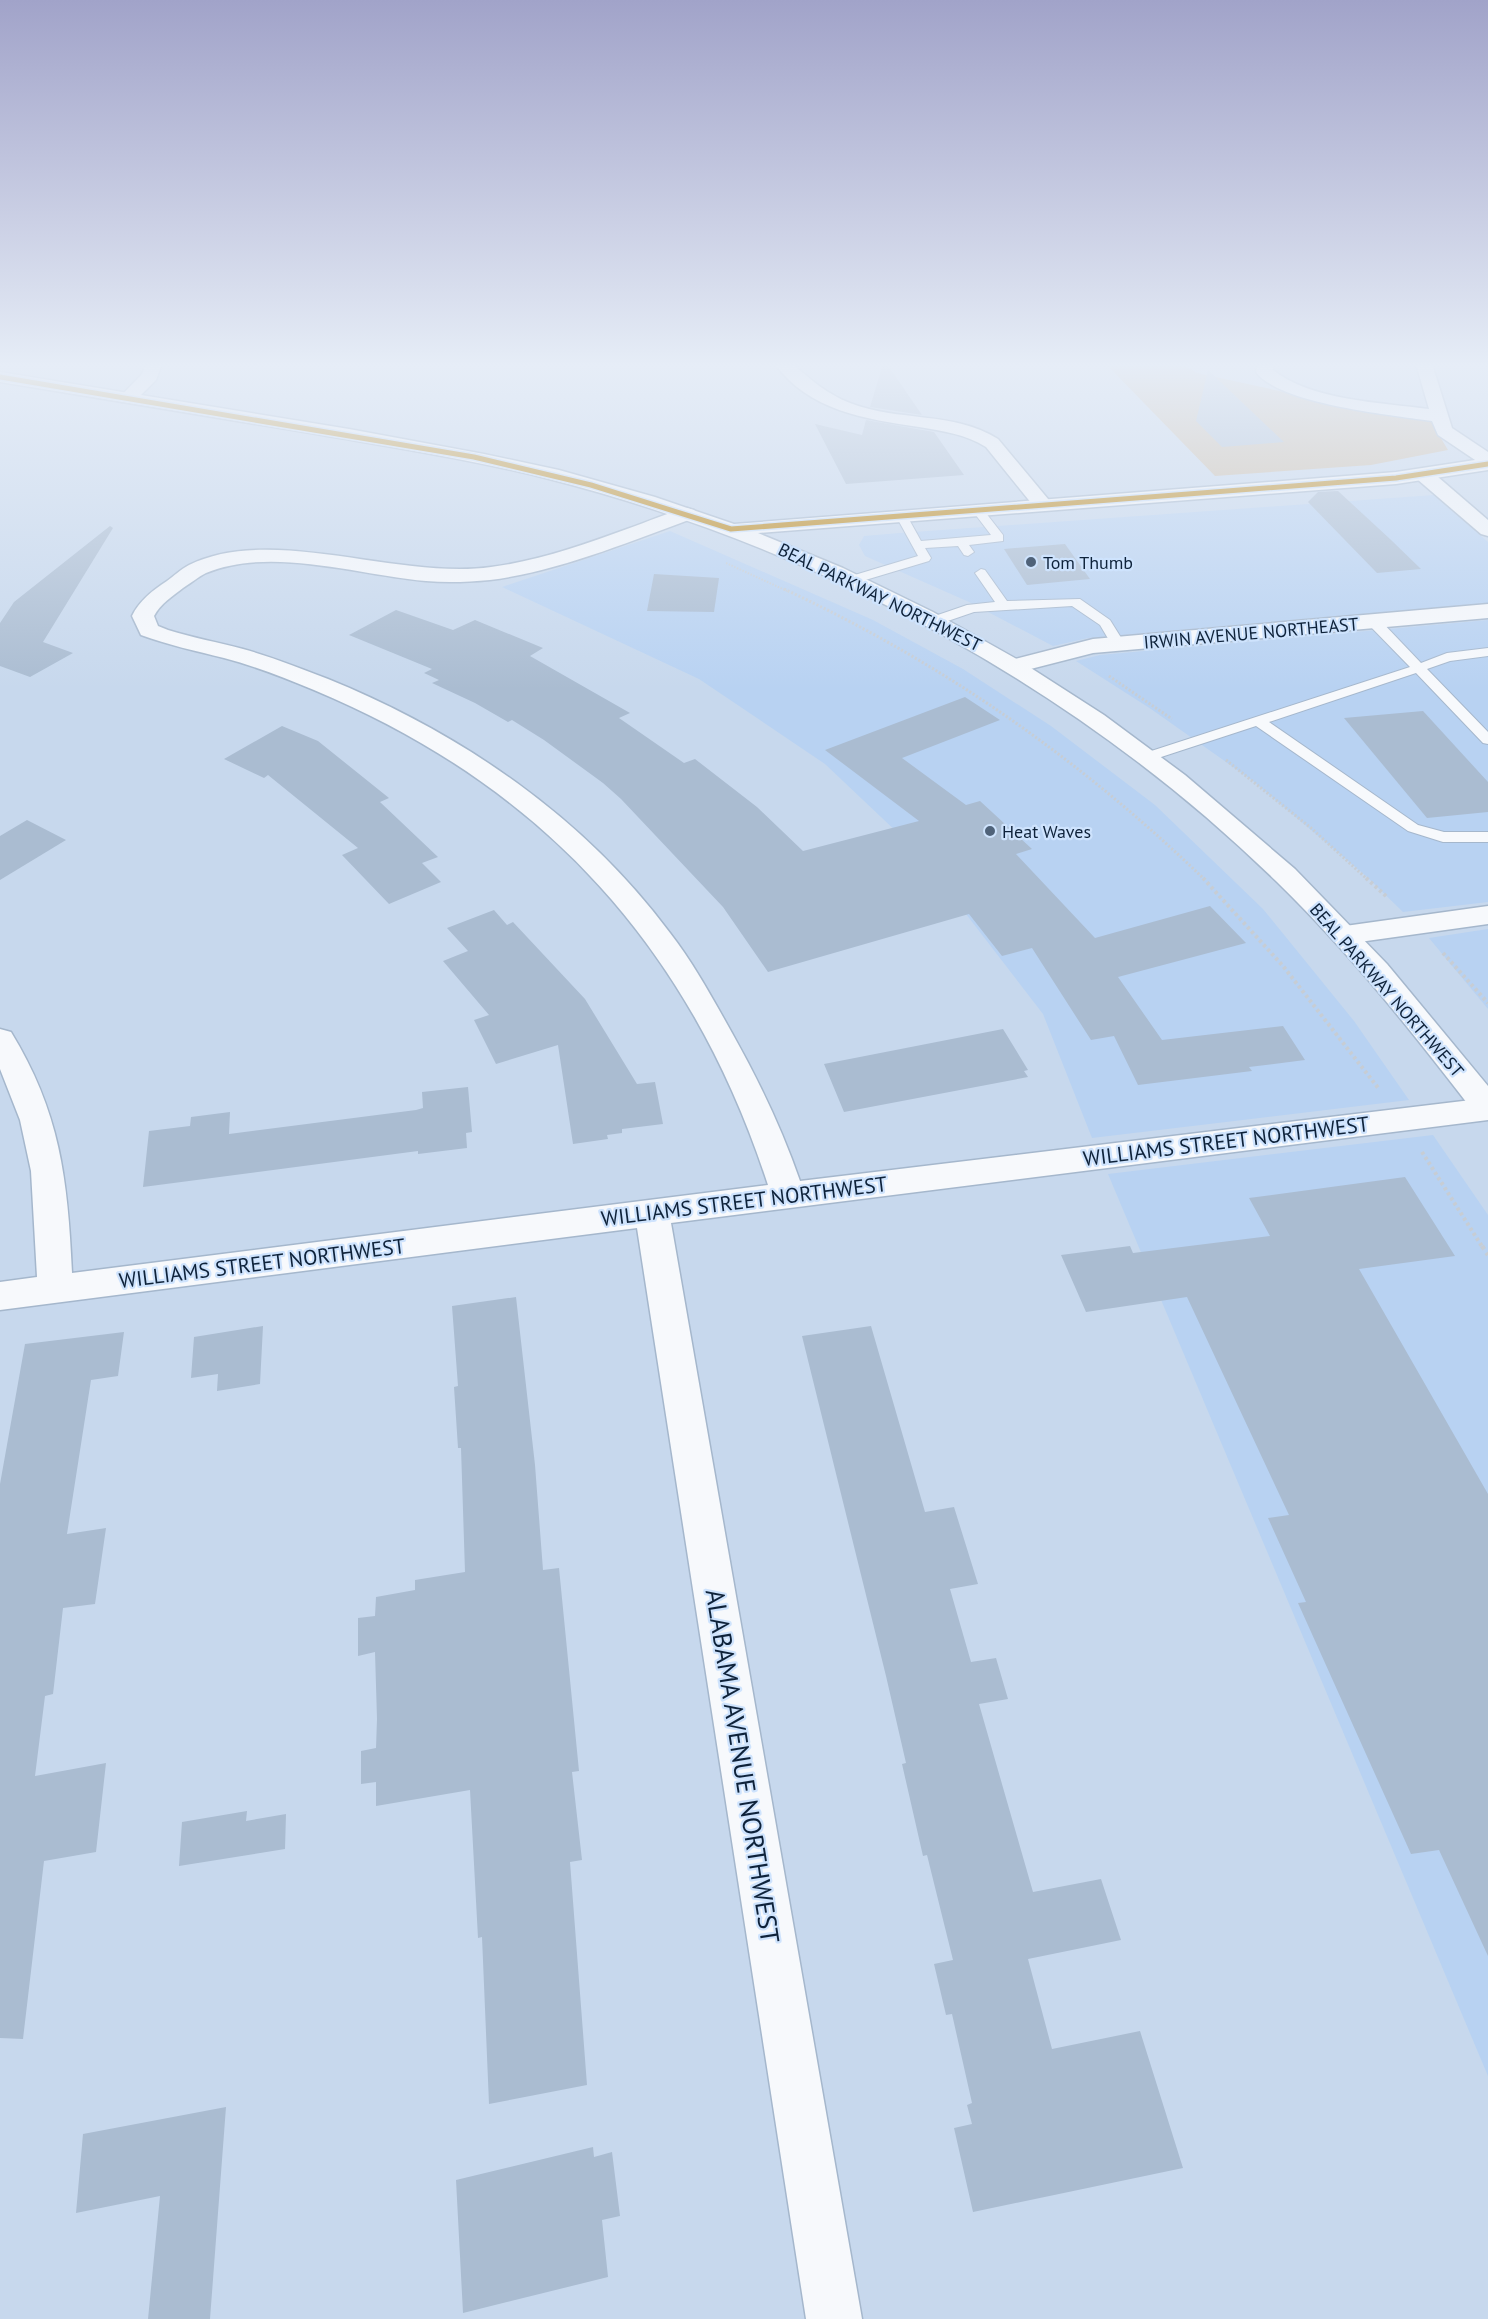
<svg xmlns="http://www.w3.org/2000/svg" width="1488" height="2319" font-family="'PT Sans',sans-serif">
	<style>
		.built { fill: #b8d2f2 }
		.green { fill: #ccbaa1 }
		.building { fill: #aabcd1 }
		.lines { fill: none; stroke-linecap: round; stroke-linejoin: round }
		.service-casing { stroke: #a5b7cc; stroke-width: 2 }
		.minor-casing { stroke: #a5b7cc; stroke-width: 3 }
		.secondary-casing { stroke: #a5b7cc; stroke-width: 3 }
		.path-far3 { stroke: #c7cdd4; stroke-width: 2; stroke-dasharray: 1.5 1.5; stroke-linecap: butt }
		.path-far2 { stroke: #c7cdd4; stroke-width: 3; stroke-dasharray: 2 2; stroke-linecap: butt }
		.path-far1 { stroke: #c7cdd4; stroke-width: 4; stroke-dasharray: 3 3; stroke-linecap: butt }
		.path { stroke: #c7cdd4; stroke-width: 4.5; stroke-dasharray: 4 4; stroke-linecap: butt }
		.service { fill: #f7f9fc; fill-rule: evenodd }
		.minor { fill: #f7f9fc; fill-rule: evenodd }
		.secondary { fill: #f7f9fc; fill-rule: evenodd }
		.bus-1-casing { stroke: #cee3fd; stroke-width: 8 }
		.bus-1 { stroke: #bd850e; stroke-width: 5 }
		.poi-dot { fill: #4f6279; stroke: #cee3fd; stroke-width: 2 }
		.labels { text-anchor: middle; dominant-baseline: central; stroke-width: 4.5; stroke-linejoin: round; paint-order: stroke }
		.far-poi-label { font-size: 18px; fill: #0e223a; stroke: #cee3fd; text-anchor: start }
		.far-street-label { font-size: 18px; fill: #0e223a; stroke: #cee3fd }
		.street-label { font-size: 21px; fill: #0e223a; stroke: #cee3fd }
		.near-street-label { font-size: 26px; fill: #0e223a; stroke: #cee3fd }
	</style>
	<rect width="100%" height="100%" fill="#c7d8ed"/>
	<g class="built">
		<polygon points="1434,495 1488,542 1488,603 1088,638 1053,646 969,602 865,556 859,545 864,536 900,533"/>
		<polygon points="670,531 873,620 963,669 1051,726 1155,805 1263,909 1354,1021 1409,1100 1092,1138 1043,1014 919,853 825,764 699,679 502,587"/>
		<polygon points="1488,620 1488,902 1403,912 1366,876 1253,781 1151,709 1076,661 1100,655"/>
		<polygon points="1488,929 1488,1009 1429,938"/>
		<polygon points="1433,1135 1488,1215 1488,2076 1108,1174"/>
	</g>
	<polygon class="green" points="1106,364 1183,364 1197,373 1362,409 1430,420 1448,450 1371,465 1215,476"/>
	<g class="building">
		<polygon points="883,364 887,364 922,415 870,407"/>
		<polygon points="1208,370 1284,442 1222,447 1196,421"/>
		<polygon points="866,420 934,432 964,475 846,484 815,424 862,435"/>
		<polygon points="1338,491 1390,539 1421,569 1377,573 1308,502 1318,492"/>
		<polygon points="110,526 113,528 43,642 73,653 30,677 0,666 0,623 14,602"/>
		<polygon points="1065,544 1090,579 1027,585 1004,549"/>
		<polygon points="654,574 719,578 714,612 647,611"/>
		<polygon points="396,610 453,630 475,620 543,648 530,656 630,713 619,718 684,763 695,759 757,807 803,851 919,821 825,750 965,697 1000,720 902,758 966,805 980,801 1032,849 1016,854 1095,938 1210,906 1246,943 1118,977 1162,1040 1283,1026 1305,1060 1249,1067 1252,1071 1138,1085 1114,1036 1091,1040 1032,948 1002,956 969,914 768,972 723,907 621,799 603,783 544,740 512,720 508,722 475,703 432,683 439,680 424,673 432,669 349,635"/>
		<polygon points="1423,711 1488,782 1488,812 1427,818 1344,718"/>
		<polygon points="282,726 318,741 389,798 380,802 438,857 422,863 441,882 389,904 342,855 358,848 268,775 264,778 224,759"/>
		<polygon points="27,820 66,840 0,880 0,836"/>
		<polygon points="494,910 507,925 513,922 585,999 637,1084 655,1082 663,1124 622,1129 622,1133 607,1135 608,1139 573,1144 558,1045 496,1064 474,1020 489,1015 443,961 468,951 447,928"/>
		<polygon points="1003,1029 1028,1070 1024,1071 1028,1077 844,1112 824,1064"/>
		<polygon points="468,1087 472,1132 466,1133 467,1148 418,1154 418,1151 143,1187 149,1131 190,1126 191,1117 230,1112 229,1134 416,1110 423,1108 422,1092"/>
		<polygon points="1405,1177 1455,1256 1359,1269 1488,1494 1488,1956 1439,1850 1411,1854 1298,1603 1306,1602 1268,1518 1289,1515 1187,1297 1086,1312 1061,1255 1130,1246 1133,1253 1270,1236 1249,1198"/>
		<polygon points="516,1297 535,1465 543,1570 559,1568 579,1771 572,1772 582,1860 570,1862 587,2085 489,2104 482,1937 478,1938 470,1790 376,1806 376,1782 361,1784 361,1751 376,1748 377,1719 375,1652 358,1656 358,1618 375,1616 376,1597 415,1590 415,1580 465,1572 461,1448 458,1448 454,1387 458,1386 452,1306"/>
		<polygon points="263,1326 260,1384 217,1391 218,1374 191,1378 194,1337"/>
		<polygon points="871,1326 925,1512 954,1507 978,1584 950,1589 971,1662 996,1658 1008,1699 979,1704 1033,1892 1101,1879 1121,1940 1028,1959 1052,2049 1140,2031 1183,2168 973,2212 954,2128 972,2124 967,2105 972,2103 952,2014 946,2015 934,1964 953,1960 927,1855 923,1856 902,1764 906,1763 886,1676 802,1336"/>
		<polygon points="124,1332 118,1376 91,1380 67,1534 106,1528 95,1604 63,1608 53,1694 45,1696 35,1776 106,1763 96,1852 44,1861 23,2039 0,2038 0,1484 25,1344"/>
		<polygon points="247,1811 246,1821 286,1814 285,1849 179,1866 182,1822"/>
		<polygon points="226,2107 210,2319 148,2319 160,2196 76,2213 83,2134"/>
		<polygon points="593,2147 594,2157 612,2152 620,2216 602,2220 608,2277 463,2313 456,2180"/>
	</g>
	<g class="lines">
		<g class="service-casing">
			<g id="service">
				<polygon points="978,507 982,508 1003,535 1003,541 969,545 974,552 968,556 964,555 958,546 925,548 931,558 929,561 852,584 846,580 848,577 918,556 896,516 898,514 906,514 921,541 991,535 972,510"/>
				<polygon points="981,569 985,570 1007,601 1080,599 1110,620 1125,644 1123,647 1113,647 1100,625 1072,606 974,612 939,624 929,624 928,621 929,618 967,605 995,602 975,573"/>
				<polygon points="1374,618 1379,619 1421,663 1447,653 1488,648 1488,656 1450,661 1427,669 1488,732 1488,744 1483,743 1416,673 1269,722 1418,825 1444,832 1488,832 1488,842 1443,842 1408,831 1256,726 1152,760 1142,760 1140,757 1142,754 1410,667 1369,625 1368,622 1369,619"/>
			</g>
		</g>
		<g class="minor-casing">
			<g id="minor">
				<polygon points="146,364 162,364 156,380 134,402 122,402 119,398 142,374"/>
				<path d="M775,364H793C811,380 827,394 850,403C898,422 954,411 998,439L1053,505L1050,509H1036L986,447C965,434 943,431 919,427C866,419 809,411 775,364Z"/>
				<path d="M1257,364H1273V370C1310,400 1382,403 1429,409L1416,364H1432L1452,428L1488,452V466L1481,464L1438,435L1432,421C1392,415 1279,404 1256,372Z"/>
				<polygon points="1424,469 1431,471 1488,520 1488,536 1481,534 1417,479 1415,475 1417,471"/>
				<path d="M687,508L694,510L697,514L694,518C628,542 560,571 490,580C469,582 447,583 426,581C358,575 271,546 206,573C198,577 191,583 183,588C173,596 160,604 154,616L158,626L168,630C193,638 218,642 243,649C272,657 300,668 328,679C461,733 584,817 670,933C694,964 713,999 732,1033C759,1081 782,1129 800,1181L1488,1098V1120L671,1223L862,2319H806L637,1228L0,1310V1282L37,1277L31,1171L20,1120L0,1069V1029L11,1032C60,1112 68,1180 72,1273L768,1185C691,948 544,786 314,690C285,678 255,666 224,658C196,651 168,645 141,635L132,616C139,601 153,590 167,581C174,576 181,569 189,565C271,524 398,580 491,567C538,561 583,545 627,529C647,522 667,513 687,508Z"/>
				<polygon points="1488,604 1488,618 1093,653 1015,673 1007,671 1004,666 1007,661 1093,639"/>
				<polygon points="1488,906 1488,924 1345,944 1335,941 1331,935 1335,929 1345,926"/>
			</g>
		</g>
		<g class="secondary-casing">
			<path id="secondary" d="M0,372L349,429L484,454L559,470L655,497L734,524L1396,472L1488,458V470L1396,484L758,533L843,568L933,612L1020,661L1104,715L1185,775L1295,869L1387,964L1488,1086V1119L1477,1116C1414,1034 1350,953 1276,881C1076,686 819,548 549,479C474,460 397,448 322,435C214,417 107,399 0,382Z"/>
		</g>
		<polyline class="path-far3" points="726,563 787,591"/>
		<g class="path-far2">
			<path d="M784,589C941,662 1080,759 1204,879"/>
			<polyline points="1109,676 1172,719"/>
			<polyline points="1226,760 1311,828 1367,879"/>
		</g>
		<g class="path-far1">
			<polyline points="1203,878 1283,966 1379,1089"/>
			<polyline points="1366,878 1387,897"/>
			<polyline points="1443,953 1488,1003"/>
			<polyline points="1422,1152 1483,1248"/>
		</g>
		<polyline class="path" points="1482,1246 1488,1255"/>
		<use href="#service" class="service"/>
		<use href="#minor" class="minor"/>
		<use href="#secondary" class="secondary"/>
		<g class="bus-1-casing">
			<polyline id="bus-1" points="0,377 474,457 591,485 731,529 1396,478 1488,464"/>
		</g>
		<use href="#bus-1" class="bus-1"/>
	</g>
	<linearGradient id="sky" x2="0" y2="1"><stop stop-color="#a1a3c9"/><stop offset="0.53" stop-color="#e6edf7"/><stop offset="1" stop-color="#e6edf7" stop-opacity="0"/></linearGradient>
	<rect width="1488" height="689" fill="url(#sky)"/>
	<g class="poi-dot">
		<circle cx="1031" cy="562" r="6"/>
		<circle cx="990" cy="831" r="6"/>
	</g>
	<g class="labels">
		<g class="far-poi-label">
			<text x="1043" y="562">Tom Thumb</text>
			<text x="1002" y="831">Heat Waves</text>
		</g>
		<g class="far-street-label">
			<text transform="translate(880 597) rotate(26)">BEAL PARKWAY NORTHWEST</text>
			<text transform="translate(1251 633) rotate(-5)">IRWIN AVENUE NORTHEAST</text>
			<text transform="translate(1387 990) rotate(49)">BEAL PARKWAY NORTHWEST</text>
		</g>
		<g class="street-label">
			<text transform="translate(1226 1141) rotate(-7)">WILLIAMS STREET NORTHWEST</text>
			<text transform="translate(744 1201) rotate(-7)">WILLIAMS STREET NORTHWEST</text>
			<text transform="translate(262 1263) rotate(-7)">WILLIAMS STREET NORTHWEST</text>
		</g>
		<g class="near-street-label">
			<text transform="translate(743 1766) rotate(81)">ALABAMA AVENUE NORTHWEST</text>
		</g>
	</g>
</svg>
